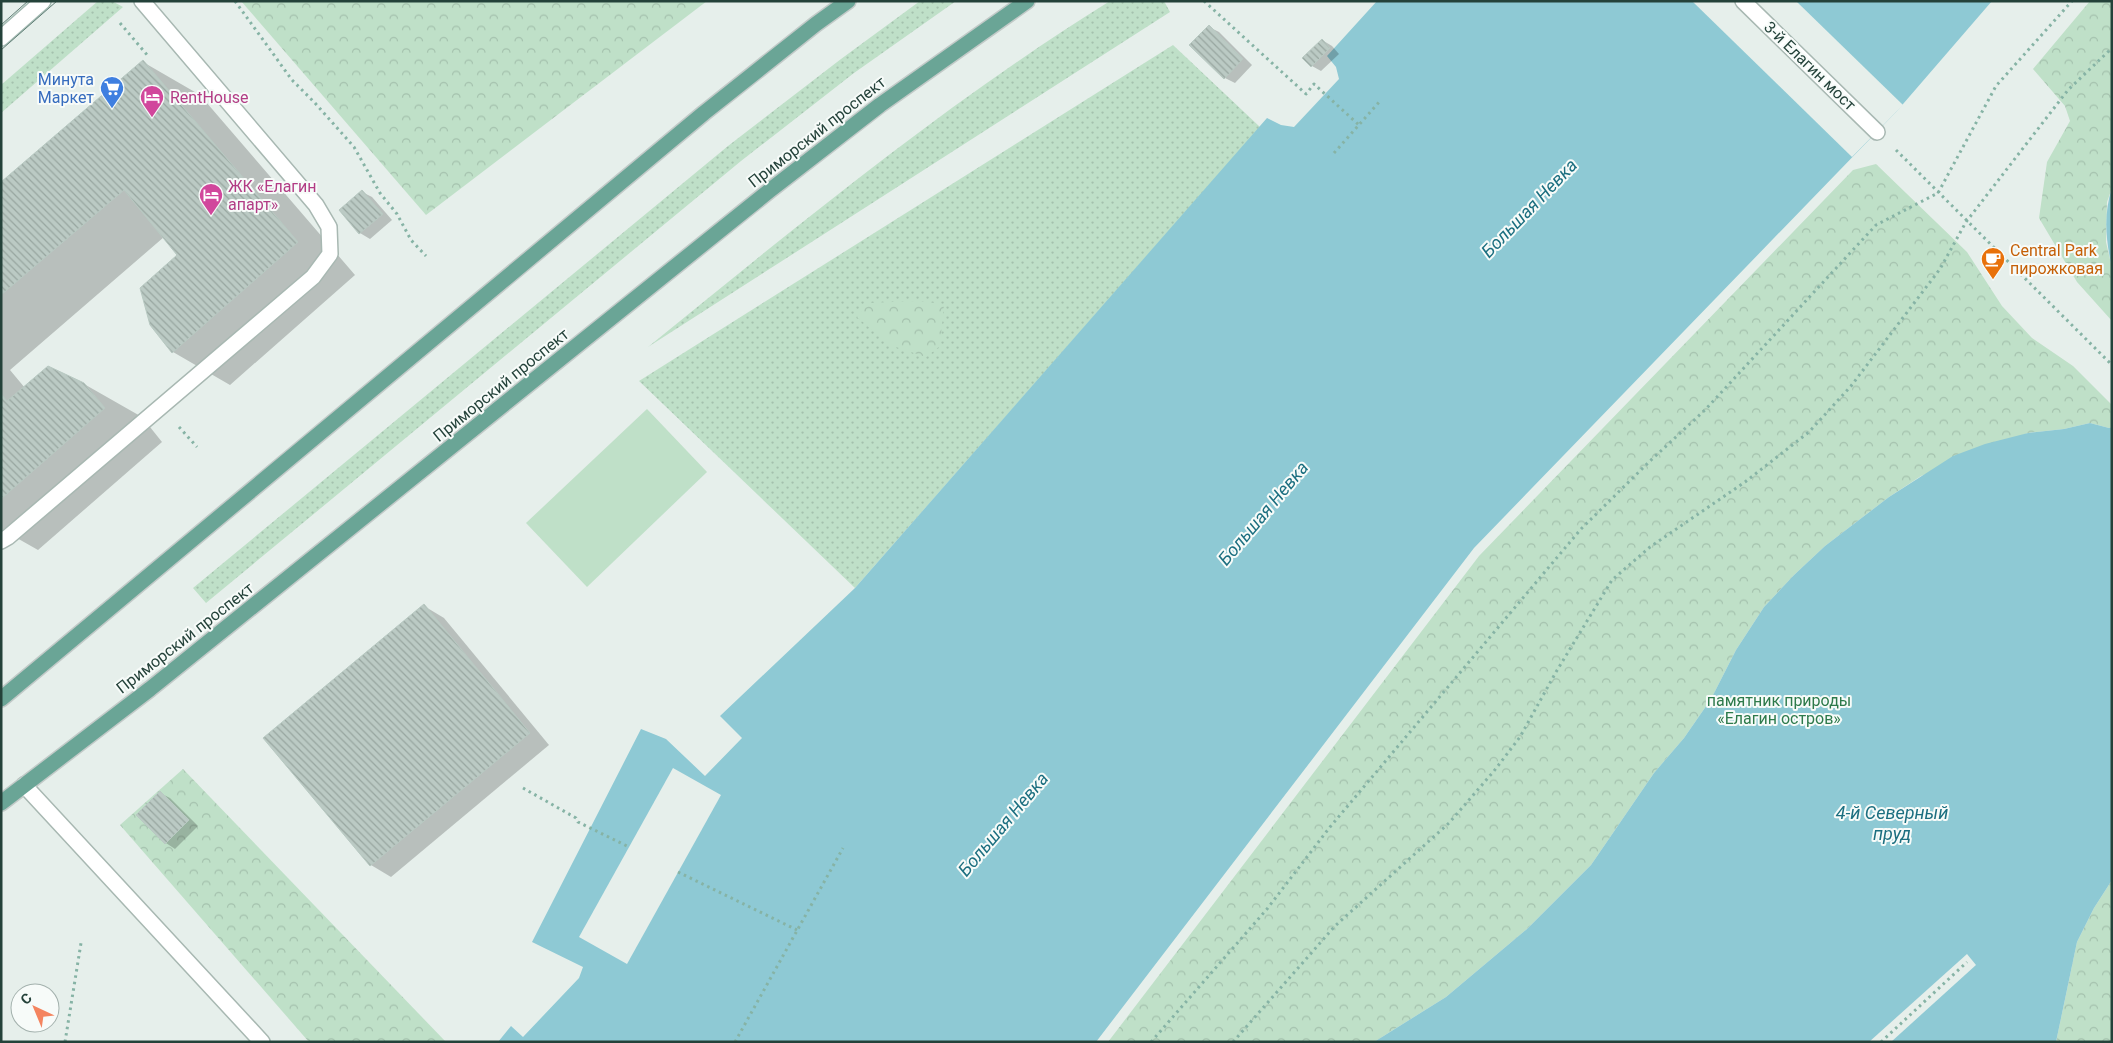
<svg xmlns="http://www.w3.org/2000/svg" width="2113" height="1043" font-family="Roboto,sans-serif">
	<style>
		.green { fill: url(#green-dots) }
		.forest { fill: url(#forest-crowns) }
		.pitch { fill: #bfe0c8 }
		.water { fill: #8ec9d4 }
		.pier { fill: #e6efeb }
		.shadow { fill: #0003 }
		.building { fill: url(#building-back-hatch); stroke: #b8c9c2 }
		.lines { fill: none; stroke-linecap: round; stroke-linejoin: round }
		.lane-casing { stroke: #a8b8b2; stroke-width: 18 }
		.secondary-casing { stroke: #a4bbb3; stroke-width: 18 }
		.primary-casing { stroke: #c2cac8; stroke-width: 18 }
		.path { stroke: #86b3a5; stroke-width: 3; stroke-dasharray: 2.5 4; stroke-linecap: butt }
		.lane { stroke: #fff; stroke-width: 15 }
		.secondary { stroke: #fff; stroke-width: 15 }
		.primary { stroke: #6aa596; stroke-width: 15 }
		.tram { stroke: #5f7d75; stroke-width: 1 }
		.labels { text-anchor: middle; dominant-baseline: central; stroke-width: 4; stroke-linejoin: round; paint-order: stroke }
		.street-label { font-size: 16px; fill: #24423a; stroke: #f7fbf9 }
		.shop-label { font-size: 16px; fill: #366cbe; stroke: #f7fbf9; text-anchor: end }
		.hotel-label { font-size: 16px; fill: #b23c85; stroke: #f7fbf9; text-anchor: start }
		.food-label { font-size: 16px; fill: #c56008; stroke: #f7fbf9; text-anchor: start }
		.park-label { font-size: 16px; fill: #2d7a4b; stroke: #f7fbf9 }
		.water-label { font-size: 18px; font-style: italic; fill: #1c6f80; stroke: #f7fbf9 }
	</style>
	<defs>
		<pattern id="green-dots" width="8" height="8" patternUnits="userSpaceOnUse" patternTransform="scale(1.25)"><rect width="8" height="8" fill="#bfe0c8"/><path d="M2 2h.1M6 6h.1" fill="none" stroke="#a4c1ad" stroke-width="1.8" stroke-linecap="round"/></pattern>
		<pattern id="forest-crowns" width="20" height="18" patternUnits="userSpaceOnUse" patternTransform="scale(1.25)"><rect width="20" height="18" fill="#bfe0c8"/><path d="M2 6a3 3 0 1 1 6 0M12 15a3 3 0 1 1 6 0" fill="none" stroke="#a4c1ad"/></pattern>
		<pattern id="building-back-hatch" width="6" height="6" patternUnits="userSpaceOnUse" patternTransform="scale(1.25)"><rect width="6" height="6" fill="#bbcac4"/><path d="M-1 5l2 2M0 0l6 6M5-1l2 2" fill="none" stroke="#98a6a0"/></pattern>
	</defs>
	<rect width="100%" height="100%" fill="#e6efeb"/>
	<g class="green">
		<polygon points="98,1 112,1 123,7 1,113 1,85"/>
		<polygon points="920,1 956,1 854,73 741,161 206,603 193,588 728,146 841,59"/>
		<path d="M1110,1H1164L1170,12L648,347C797,226 946,103 1110,1Z"/>
		<polygon points="1173,45 1260,127 855,588 639,381"/>
	</g>
	<g class="forest">
		<polygon points="241,1 707,1 426,215"/>
		<polygon points="2090,1 2112,1 2112,188 2107,202 2106,242 2112,268 2112,321 2077,282 2039,218 2047,162 2070,121 2065,106 2033,69"/>
		<polygon points="1876,164 1967,252 2002,306 2032,338 2073,366 2112,405 2112,427 2109,428 2090,423 2064,429 2028,433 1921,476 1889,497 1825,546 1794,575 1764,607 1736,650 1711,699 1684,738 1654,773 1591,865 1527,929 1446,997 1374,1042 1108,1042 1479,556 1853,170"/>
		<polygon points="917,301 944,304 940,346 926,357 890,345 857,317 868,303"/>
		<polygon points="183,769 446,1042 309,1042 120,825"/>
		<polygon points="2112,880 2112,1042 2056,1042 2077,942 2094,908"/>
	</g>
	<polygon class="pitch" points="647,409 707,472 587,587 526,523"/>
	<g class="water">
		<polygon points="1377,1 1992,1 1897,111 1474,548 1096,1042 498,1042 511,1026 523,1037 579,978 583,967 532,942 641,729 666,739 705,776 742,738 720,716 855,588 1267,118 1281,125 1294,127 1339,79 1336,67 1327,56"/>
		<path d="M2112,188V268C2106,241 2103,215 2112,188Z"/>
		<polygon points="2090,423 2109,428 2112,427 2112,880 2094,908 2077,942 2056,1042 1374,1042 1446,997 1527,929 1591,865 1654,773 1684,738 1711,699 1736,650 1764,607 1794,575 1825,546 1889,497 1953,456 1985,444 2028,433 2064,429"/>
	</g>
	<g class="pier">
		<polygon points="1692,1 1796,1 1903,105 1852,157"/>
		<polygon points="673,768 721,795 627,964 579,937"/>
		<polygon points="1967,954 1976,965 1891,1042 1869,1042"/>
	</g>
	<g class="shadow">
		<polygon points="1209,27 1219,32 1252,65 1235,83 1225,78 1191,45"/>
		<polygon points="1322,40 1332,46 1339,54 1321,71 1312,66"/>
		<polygon points="143,62 200,95 355,275 230,385 173,352 179,255 164,237 10,370 25,388 84,384 142,417 162,442 38,550 1,529 1,183"/>
		<polygon points="362,192 372,197 392,220 370,239 360,233 340,210"/>
		<polygon points="424,606 444,618 549,745 391,877 371,865"/>
		<polygon points="160,793 170,798 198,826 175,849 166,843"/>
	</g>
	<g class="building">
		<polygon points="1209,25 1243,59 1224,79 1189,45"/>
		<polygon points="1322,39 1330,48 1311,67 1302,58"/>
		<polygon points="143,60 298,242 172,353 150,325 140,288 177,255 124,190 1,295 1,182"/>
		<polygon points="362,190 383,214 359,234 339,210"/>
		<polygon points="48,366 84,383 105,408 1,499 1,394 7,401"/>
		<polygon points="424,604 530,733 370,866 263,738"/>
		<polygon points="160,791 189,820 165,844 136,815"/>
	</g>
	<g class="lines">
		<g class="lane-casing">
			<g id="lane">
				<polyline points="1743,1 1877,132"/>
				<polyline points="1,541 8,537 313,277 330,254 329,227 316,205 142,1"/>
				<polyline points="24,785 262,1042"/>
			</g>
		</g>
		<g class="secondary-casing">
			<polyline id="secondary" points="1,38 43,1"/>
		</g>
		<g class="primary-casing">
			<g id="primary">
				<polyline points="1,699 704,113 816,24 848,1"/>
				<polyline points="1,803 150,689 769,191 880,105 1027,1"/>
			</g>
		</g>
		<g class="path">
			<polyline points="235,1 292,80 315,103 354,147 380,193 397,214 411,240 426,256"/>
			<polyline points="1204,1 1306,94 1314,84 1359,125"/>
			<polyline points="120,23 148,56"/>
			<polyline points="1896,150 2112,365"/>
			<polyline points="1334,153 1381,100"/>
			<polyline points="179,427 197,447"/>
			<polyline points="523,788 576,818 578,822 629,847"/>
			<polyline points="678,872 797,930"/>
			<polyline points="65,1042 81,943"/>
			<polyline points="735,1042 843,848"/>
			<polyline points="1151,1042 1267,909 1330,827 1581,529 1650,461 1705,410 1876,225 1938,193 1996,86 2072,1"/>
			<polyline points="1233,1042 1335,926 1449,823 1494,771 1520,737 1556,672 1612,580 1650,547 1745,482 1809,432 1851,386 1940,269 1966,222 2068,90 2112,48"/>
			<polyline points="1881,1042 1967,962"/>
		</g>
		<use href="#lane" class="lane"/>
		<use href="#secondary" class="secondary"/>
		<use href="#primary" class="primary"/>
		<g class="tram">
			<polyline points="1,25 28,1"/>
			<polyline points="1,50 57,1"/>
		</g>
	</g>
	<defs>
		<g id="supermarket-pin" transform="scale(1.25)"><path d="M0 17L-7.5 6A9.5 9.5 0 1 1 7.5 6Z" fill="#3f7fe0" stroke="#f7fbf9"/><path d="M-6-5.5h2.5l.6 2H6L4.5 2H-2.5L-4.4-4H-6ZM-1.5 3.2a1.3 1.3 0 1 0 .1 0ZM3 3.2a1.3 1.3 0 1 0 .1 0Z" fill="#fff"/></g>
		<g id="hotel-pin" transform="scale(1.25)"><path d="M0 17L-7.5 6A9.5 9.5 0 1 1 7.5 6Z" fill="#d1479c" stroke="#f7fbf9"/><path d="M-6-4.5h1.5V1H6V5H4.5V3h-9V5H-6ZM-4 0a1.8 1.8 0 1 1 3.6 0ZM.5 0V-2.5h3Q6-2.5 6 0Z" fill="#fff"/></g>
		<g id="cafe-pin" transform="scale(1.25)"><path d="M0 17L-7.5 6A9.5 9.5 0 1 1 7.5 6Z" fill="#e8710a" stroke="#f7fbf9"/><path d="M-5.5-4.5H6V0H3Q3 3.5 0 3.5H-2.5Q-5.5 3.5-5.5 0ZM3-3.2v2h1.7v-2ZM-6 4.5H4V6H-6Z" fill="#fff"/></g>
	</defs>
	<g fill-rule="evenodd">
		<use href="#supermarket-pin" x="112" y="88"/>
		<use href="#hotel-pin" x="152" y="97"/>
		<use href="#hotel-pin" x="211" y="195"/>
		<use href="#cafe-pin" x="1993" y="259"/>
	</g>
	<g class="labels">
		<g class="street-label">
			<text transform="translate(1810 66) rotate(44)">3-й Елагин мост</text>
			<text transform="translate(817 132) rotate(-38)">Приморский проспект</text>
			<text transform="translate(501 385) rotate(-39)">Приморский проспект</text>
			<text transform="translate(185 638) rotate(-38)">Приморский проспект</text>
		</g>
		<g class="shop-label">
			<text x="94" y="79">Минута<tspan x="94" dy="18">Маркет</tspan></text>
		</g>
		<g class="hotel-label">
			<text x="170" y="97">RentHouse</text>
			<text x="228" y="186">ЖК «Елагин<tspan x="228" dy="18">апарт»</tspan></text>
		</g>
		<g class="food-label">
			<text x="2010" y="250">Central Park<tspan x="2010" dy="18">пирожковая</tspan></text>
		</g>
		<g class="park-label">
			<text x="1779" y="700">памятник природы<tspan x="1779" dy="18">«Елагин остров»</tspan></text>
		</g>
		<g class="water-label">
			<text transform="translate(1529 208) rotate(-46)">Большая Невка</text>
			<text transform="translate(1263 513) rotate(-50)">Большая Невка</text>
			<text x="1892" y="812">4-й Северный<tspan x="1892" dy="21">пруд</tspan></text>
			<text transform="translate(1003 824) rotate(-50)">Большая Невка</text>
		</g>
	</g>
	<rect width="2113" height="1043" fill="none" stroke="#24423a" stroke-width="5"/>
	<g transform="translate(35 1008) rotate(316)"><circle r="24" fill="#f7fbf9" stroke="#a3b1ad"/>
	<path d="M0-4L9 19L0 12L-9 19Z" fill="#f4845f"/>
	<text y="-8" font-size="14" font-weight="bold" text-anchor="middle" fill="#24423a">С</text>
	</g>
</svg>
